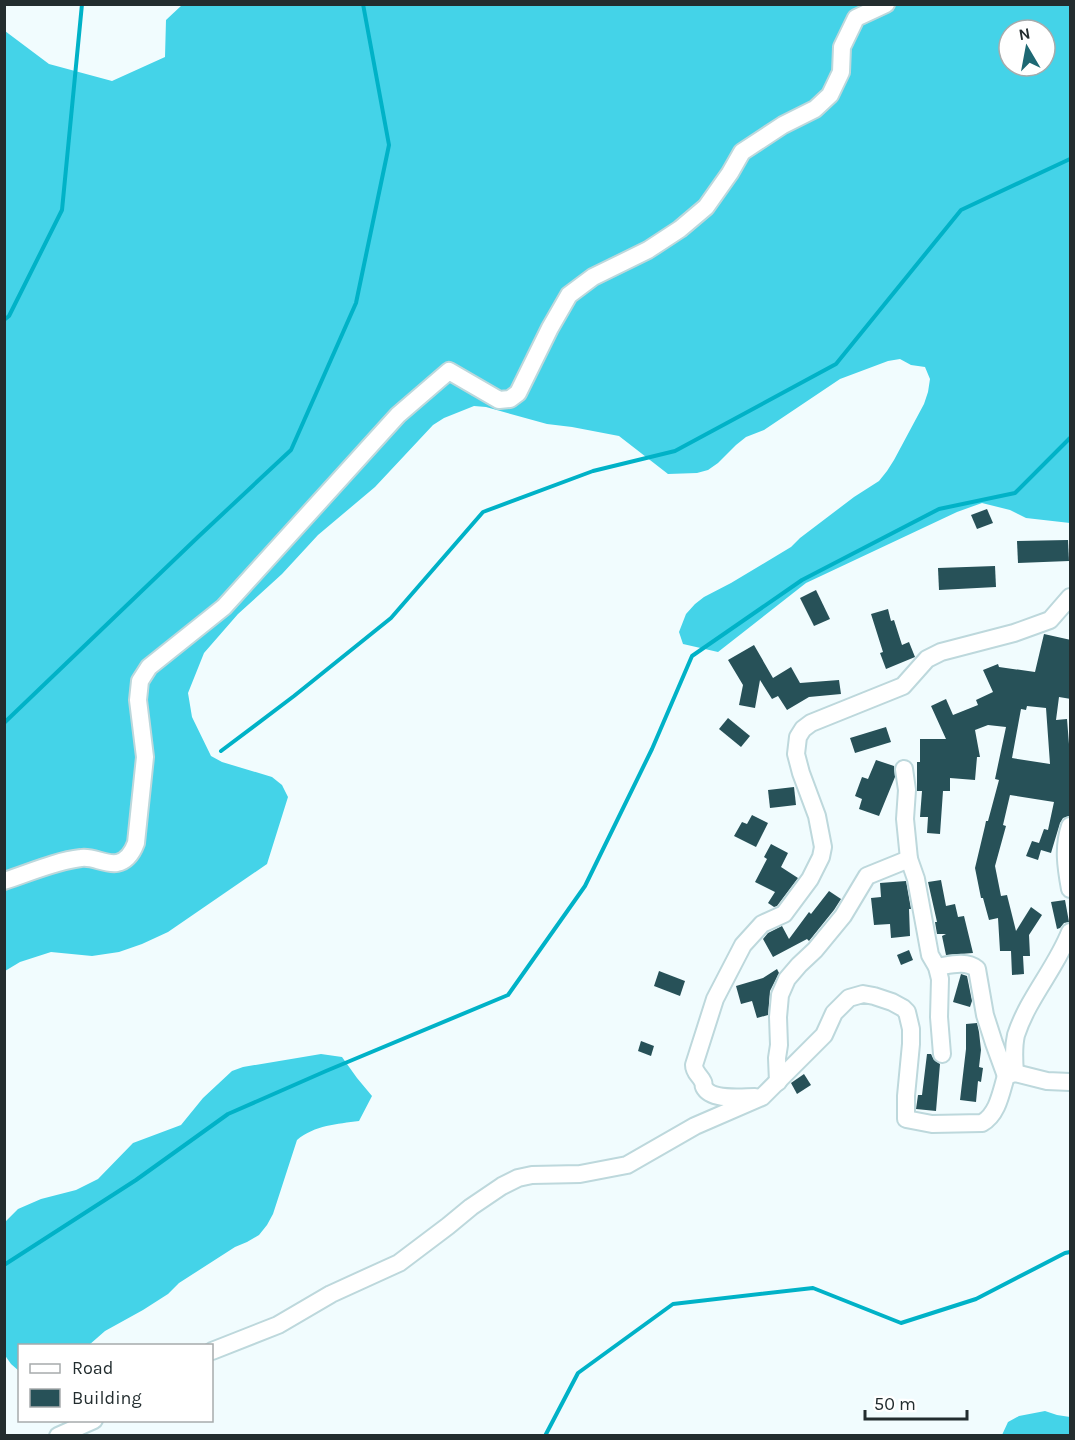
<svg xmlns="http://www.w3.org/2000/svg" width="1075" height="1440" font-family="Karla,sans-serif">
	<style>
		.forest { fill: #44d3e8; fill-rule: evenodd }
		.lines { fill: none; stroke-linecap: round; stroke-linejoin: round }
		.stream { stroke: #00b2c7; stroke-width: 4 }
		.building { fill: #275158; fill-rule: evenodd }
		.minor-casing { stroke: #bdd8dc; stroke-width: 20 }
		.minor { stroke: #fff; stroke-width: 16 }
	</style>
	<rect width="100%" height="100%" fill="#f1fcfe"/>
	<g class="forest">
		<path d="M182,5H1070V523L1026,518L1010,510L982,503L957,512L806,583L718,652L683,644L679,632L686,614L695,604L704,597L731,583L791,547L800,538L854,497L879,481L887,471L894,460L924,404L928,392L930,379L925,367L911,365L900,359L888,361L840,379L764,430L746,437L736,445L718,463L708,470L697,473L668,474L619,436L572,427L547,424L486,407L474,406L444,418L433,425L375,487L318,535L282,574L238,614L204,653L188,693L192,717L211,756L222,762L272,777L282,785L288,797L267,864L168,932L142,944L119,952L92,956L51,952L20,962L5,971V31L49,64L112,81L165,57L166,20ZM1009,30H1045V66H1009Z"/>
		<path d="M321,1054L342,1057L357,1078L372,1096L359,1121C337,1124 315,1125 297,1140L273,1214L267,1225L259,1235L247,1242L235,1247L179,1283L168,1294L143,1310L105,1331L89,1345L20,1346L19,1371L11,1364L4,1354L5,1222L18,1209L41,1199L76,1190L98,1179L133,1143L181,1125L203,1098L232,1071L243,1067Z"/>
		<polygon points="1045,1411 1057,1415 1070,1417 1070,1435 1002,1435 1008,1422 1019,1416"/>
	</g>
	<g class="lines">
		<g class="stream">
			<polyline points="4,320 9,316 62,210 82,4"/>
			<polyline points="4,723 198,537 291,450 356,303 389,145 363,4"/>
			<polyline points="221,751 294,696 391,618 483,512 593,471 675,451 836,364 961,210 1070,159"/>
			<polyline points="4,1265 136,1180 228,1114 326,1071 508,995 585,886 652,749 692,656 802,580 939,509 1015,493 1070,438"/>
			<polyline points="545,1436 578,1373 673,1304 813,1288 901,1323 976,1299 1065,1253 1070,1252"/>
		</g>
	</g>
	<g class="building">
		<polygon points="987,509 993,523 977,529 971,515"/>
		<polygon points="1068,540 1069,561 1018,563 1017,541"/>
		<polygon points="995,566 996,587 939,590 938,568"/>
		<polygon points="816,590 830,619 814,626 800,598"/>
		<polygon points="888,609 891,621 894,620 902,645 909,642 915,657 886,669 880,653 883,652 871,614"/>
		<path d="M1044,634L1071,640V699L1059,697L1056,720L1067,719L1069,744H1071V809L1069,816L1063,818L1060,823L1051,853L1041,850L1038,860L1026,856L1032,841L1039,843L1044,829L1048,830L1054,802L1010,795L1003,825L1006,826L995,866L1001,896L1007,895L1016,931L1031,907L1042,915L1029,935L1030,956H1023L1024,974L1012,975L1011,951H1000L998,918L989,920L983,898H981L975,868L985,826L986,821H988L999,780L995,779L1006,727L988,725L975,730L980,757H977L975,780L950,778V791H943L940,834L927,833L928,817H920L922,791H917V762H920V739H946L931,706L946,699L953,715L978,705L976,700L993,692L983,670L998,664L999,667L1035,672ZM1027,706L1046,708L1050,764L1012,758L1021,709L1026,710Z"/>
		<polygon points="754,645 773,678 791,667 800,683 839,680 841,694 809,697 787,710 778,696 772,699 760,680 755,708 739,705 743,685 728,660"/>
		<polygon points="728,718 750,736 741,747 719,729"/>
		<polygon points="886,727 891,742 855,753 850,738"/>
		<polygon points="876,760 894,766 895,777 879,816 859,809 862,799 855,796 862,777 868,779"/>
		<polygon points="794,787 796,805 770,808 768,790"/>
		<polygon points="752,815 768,823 756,847 734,836 742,822 747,824"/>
		<polygon points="771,844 788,853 781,867 798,878 777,906 774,907 768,903 775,892 755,882 767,859 764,857"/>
		<polygon points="941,880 946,906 955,904 958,917 964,916 973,953 946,955 942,936 946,934 937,934 935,922 937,922 928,882"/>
		<polygon points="906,881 911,909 909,909 910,936 891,938 890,924 874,925 871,898 881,897 880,883"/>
		<polygon points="829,891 841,899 834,910 809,941 807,939 773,957 763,939 768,933 782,926 789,939 809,912 811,914"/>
		<polygon points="1065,900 1069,922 1064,923 1060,928 1057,929 1051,902"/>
		<polygon points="909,950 913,960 901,965 897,955"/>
		<polygon points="777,969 779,973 770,991 768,1015 757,1018 752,1001 741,1004 736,986 763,978"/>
		<polygon points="659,971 685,981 680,996 654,986"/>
		<polygon points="961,974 967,976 972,1001 970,1007 953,1002"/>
		<polygon points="977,1023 979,1032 981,1050 979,1067 983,1068 981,1082 978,1081 976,1102 960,1100 966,1049 966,1024"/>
		<polygon points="641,1041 654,1046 651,1056 638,1051"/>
		<polygon points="927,1054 931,1054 934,1060 940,1064 936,1111 916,1109 918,1095 922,1095"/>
		<polygon points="804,1074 811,1085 797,1094 791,1083"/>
	</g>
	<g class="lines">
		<g class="minor-casing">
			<g id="minor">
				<polyline points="904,769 907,790 905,819 909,859 916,879 930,955 937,967 940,979 939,1017 942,1054"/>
				<path d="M1070,826C1063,847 1066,867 1070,889"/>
				<path d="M4,881C29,873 55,861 81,858C93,856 105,865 117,863C127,861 133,851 136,843L145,757L138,700L140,681L149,667L224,607L398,415L449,371L499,400L510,399L518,393L550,328L569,295L593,277L648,250L680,229L706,207L730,173L742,152L783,125L815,109L830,95L841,72L842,47L856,18L886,4"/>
				<path d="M937,967C950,965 966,960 977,969L985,1015L994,1043L1006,1076"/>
				<path d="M1015,1073C1014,1060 1013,1048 1016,1035C1028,998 1056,968 1070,932"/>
				<polyline points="778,1082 777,1058 779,1045 778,1017 780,995 787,979 799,965 815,950 843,916 867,876 909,859"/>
				<path d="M755,1097C741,1097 711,1101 704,1087C703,1085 704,1083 703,1082C700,1075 694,1073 694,1065L715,999L743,945L762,924L784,914L810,879L821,857L823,847L817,816L801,773L796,754L798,737L803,729L811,723L903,686L927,659L941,652L1014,633L1050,620L1070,597"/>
				<path d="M212,1351L278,1325L331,1294L399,1263L448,1226L471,1207L502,1186L518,1178L532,1175L580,1174L627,1165L695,1126L762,1097L824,1035L834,1013L849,998L863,994L874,996L892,1002L903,1008L907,1012L911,1029V1044L906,1096V1119L932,1124L982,1123C998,1114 1001,1092 1006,1076L1015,1073L1047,1081L1070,1082"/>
				<polyline points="58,1436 94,1420"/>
			</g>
		</g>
		<use href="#minor" class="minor"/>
	</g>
	<rect width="1075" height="1440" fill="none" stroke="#232d2f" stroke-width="12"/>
	<rect x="18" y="1344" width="195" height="78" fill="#ffffff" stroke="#a7abac" stroke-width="1.5"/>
	<rect x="30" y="1364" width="30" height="9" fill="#ffffff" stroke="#a7abac" stroke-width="1.5"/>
	<text x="72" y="1374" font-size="18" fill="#232d2f">Road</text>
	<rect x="30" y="1389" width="30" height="18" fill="#275158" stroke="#a7abac" stroke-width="1.5"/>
	<text x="72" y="1404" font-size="18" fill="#232d2f">Building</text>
	<g transform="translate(1027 48) rotate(350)"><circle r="28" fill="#ffffff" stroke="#a7abac" stroke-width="1.5"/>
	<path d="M0-4.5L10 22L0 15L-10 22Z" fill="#1e6873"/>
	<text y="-9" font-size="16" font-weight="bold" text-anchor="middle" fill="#232d2f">N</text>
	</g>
	<path d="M865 1410v9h102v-9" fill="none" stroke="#232d2f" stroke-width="3"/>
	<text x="874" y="1410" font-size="18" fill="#232d2f" stroke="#ffffff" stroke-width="4.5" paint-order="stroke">50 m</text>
</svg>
